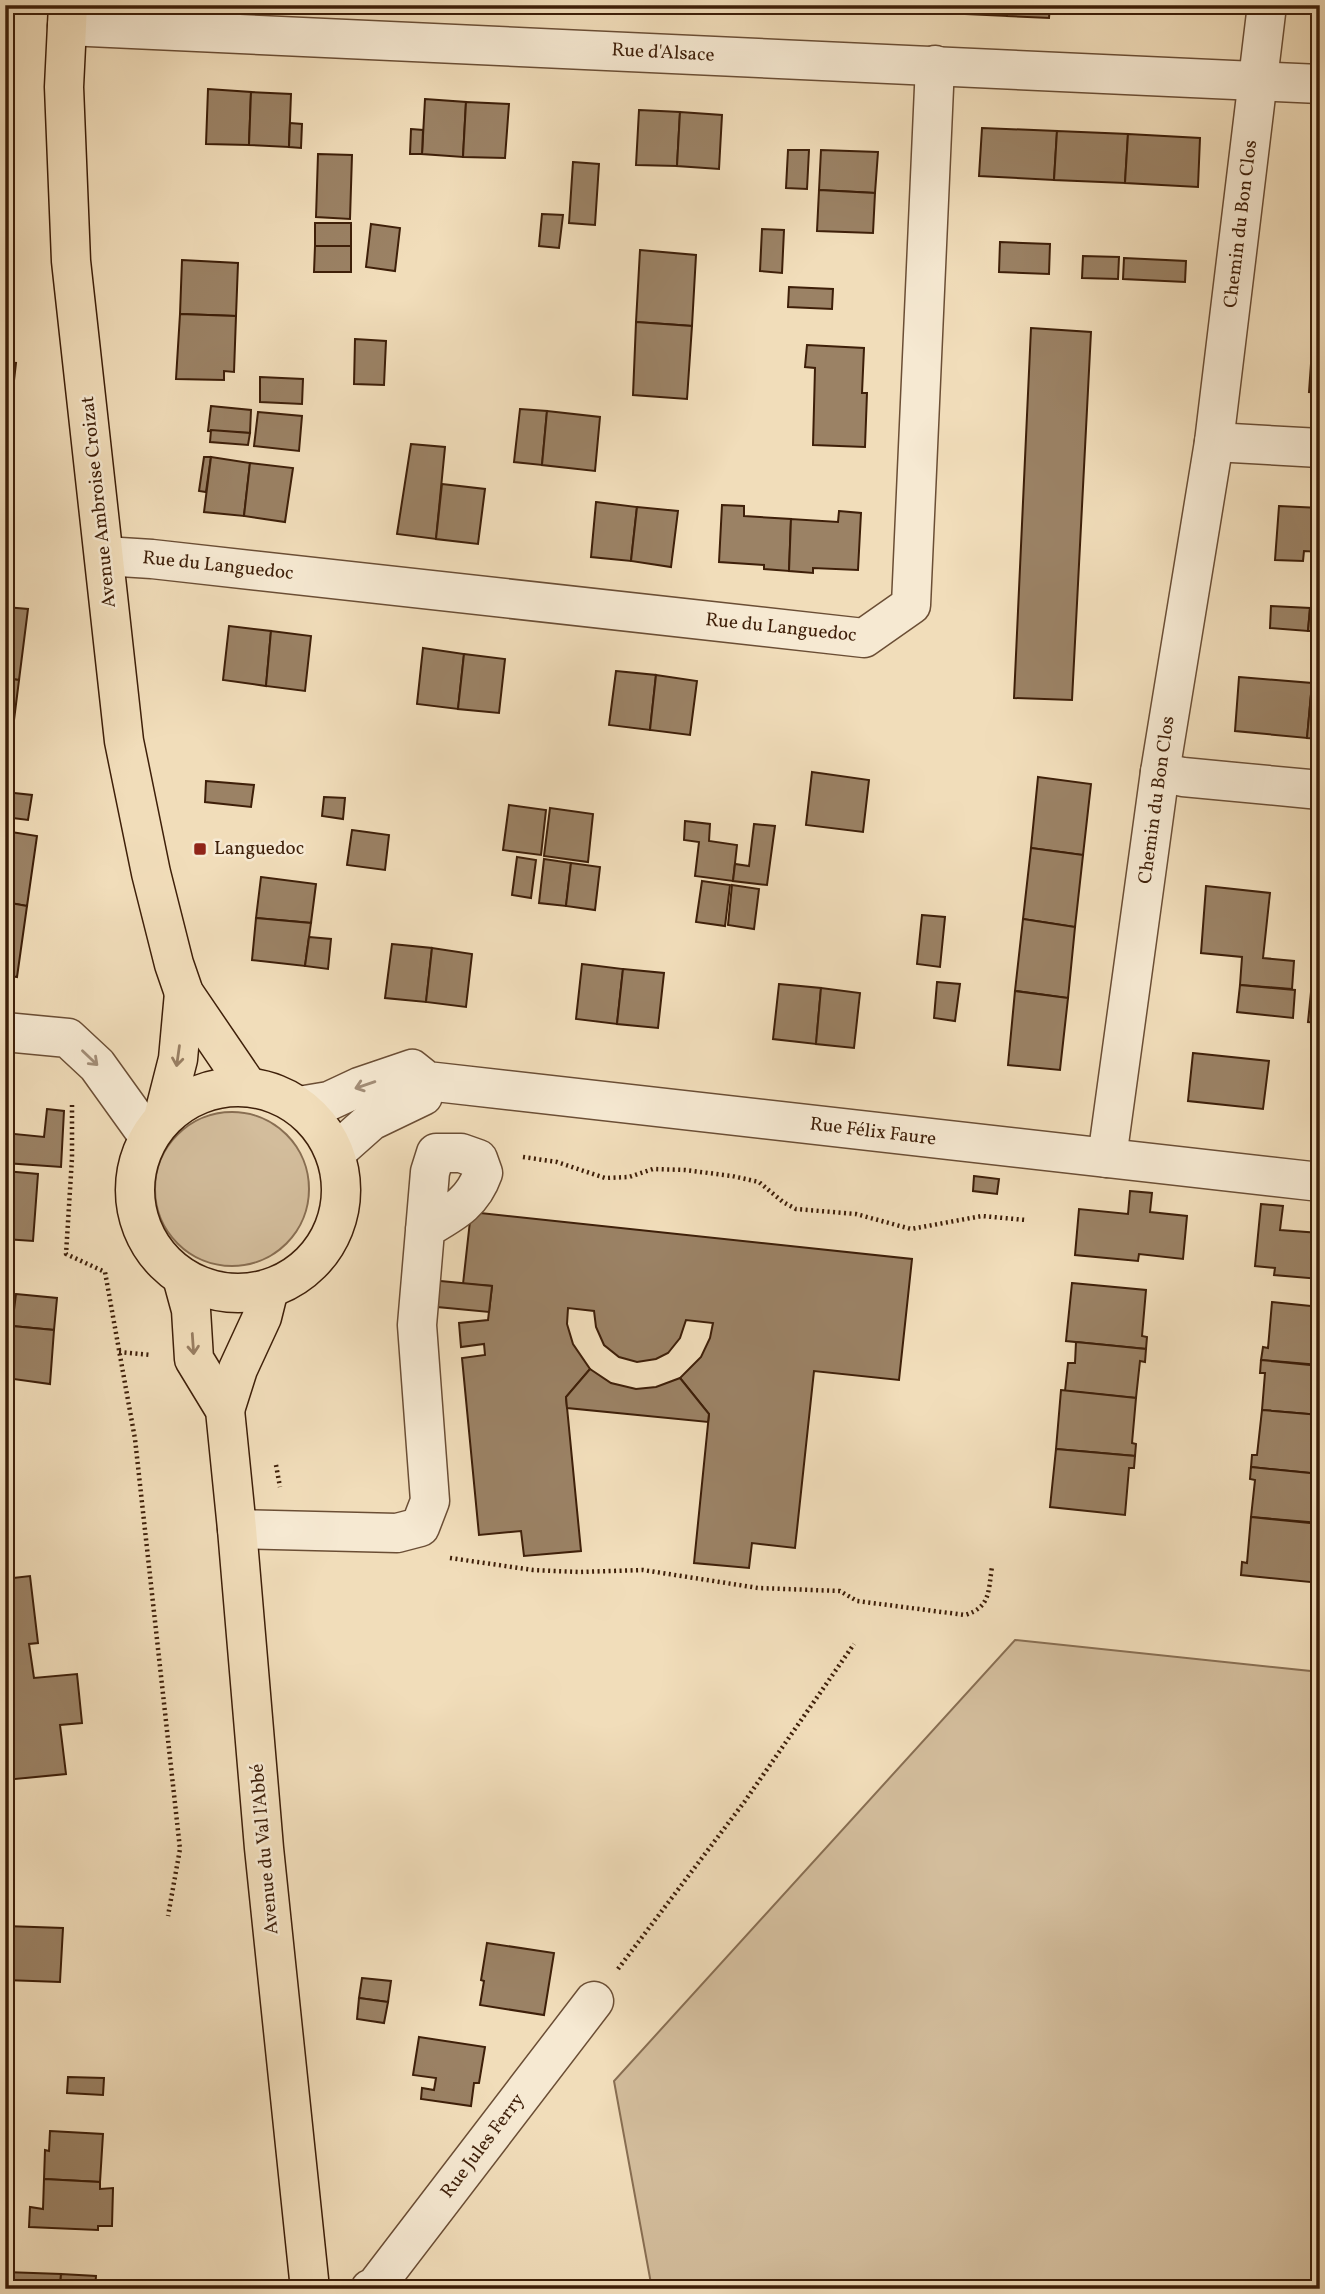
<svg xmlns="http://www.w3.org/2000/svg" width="1325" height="2294" font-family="Vollkorn,serif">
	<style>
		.green { fill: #d3bd9c; stroke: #886e52; stroke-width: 2 }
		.building { fill: #9b8265; stroke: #3e1f09; stroke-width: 2 }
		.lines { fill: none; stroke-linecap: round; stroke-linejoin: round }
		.minor-casing { stroke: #6b4e35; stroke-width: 41 }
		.major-casing { stroke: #3e1f09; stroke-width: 41 }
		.path { stroke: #3e1f09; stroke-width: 4.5; stroke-dasharray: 2 3.5; stroke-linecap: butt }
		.minor { stroke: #f6e9d2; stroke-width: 38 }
		.major { stroke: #f1ddba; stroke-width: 38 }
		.oneway { stroke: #987e62 }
		.oneway2 { stroke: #a38e78 }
		.poi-dot { fill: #8f2418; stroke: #f6e9d2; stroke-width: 2.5 }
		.labels { text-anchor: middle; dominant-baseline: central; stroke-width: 5; stroke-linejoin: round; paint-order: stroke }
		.street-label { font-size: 19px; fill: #3e1f09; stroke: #f6e9d2 }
		.poi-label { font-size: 19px; fill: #3e1f09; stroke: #f6e9d2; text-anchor: start }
	</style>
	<rect width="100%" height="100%" fill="#f1ddba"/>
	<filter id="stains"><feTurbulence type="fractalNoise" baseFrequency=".00286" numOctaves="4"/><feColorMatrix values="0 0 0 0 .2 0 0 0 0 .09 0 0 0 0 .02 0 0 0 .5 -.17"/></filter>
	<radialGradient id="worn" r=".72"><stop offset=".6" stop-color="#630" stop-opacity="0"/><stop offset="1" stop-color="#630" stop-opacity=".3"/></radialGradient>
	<g class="green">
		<circle cx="232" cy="1189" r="77"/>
		<polygon points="1015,1640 1320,1672 1320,2289 652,2289 614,2081"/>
	</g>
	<g class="building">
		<polygon points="5,5 14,5 7,68 5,68"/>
		<polygon points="967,5 1007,5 1007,16 966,14"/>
		<polygon points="1007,5 1050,5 1049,18 1007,16"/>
		<polygon points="208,89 251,92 249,145 206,144"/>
		<polygon points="251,92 291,94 289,147 249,145"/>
		<polygon points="425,99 466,102 463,157 422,154"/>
		<polygon points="466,102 509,104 505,158 463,157"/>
		<polygon points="639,110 680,112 677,166 636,165"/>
		<polygon points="680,112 722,115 719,169 677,166"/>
		<polygon points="290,123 302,124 301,148 289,147"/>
		<polygon points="982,128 1057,131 1054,180 979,176"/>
		<polygon points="411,129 423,130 422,154 410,154"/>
		<polygon points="1057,131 1128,134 1125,183 1054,180"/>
		<polygon points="1128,134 1200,138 1198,187 1125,183"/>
		<polygon points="788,150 809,150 807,189 786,188"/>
		<polygon points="821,150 878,152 875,193 819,190"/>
		<polygon points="318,154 352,155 350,219 316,217"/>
		<polygon points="573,162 599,164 595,225 569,223"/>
		<polygon points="819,190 875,193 873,233 817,231"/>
		<polygon points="542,214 563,215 559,248 539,246"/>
		<rect x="315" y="223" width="36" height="23"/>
		<polygon points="371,224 400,228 395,271 366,267"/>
		<polygon points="762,229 784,230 782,273 760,271"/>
		<polygon points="1000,242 1050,244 1049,274 999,272"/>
		<polygon points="315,246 351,246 351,272 314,272"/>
		<polygon points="640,250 696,255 692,326 636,322"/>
		<polygon points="1083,256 1119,257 1118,279 1082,278"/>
		<polygon points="1124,258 1186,261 1185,282 1123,279"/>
		<polygon points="182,260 238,263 236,316 180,314"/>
		<polygon points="789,287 833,289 832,309 788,307"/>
		<polygon points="1315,307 1320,308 1320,393 1309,392"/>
		<polygon points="180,314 236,316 234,372 224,371 224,380 176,379"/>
		<polygon points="636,322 692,326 687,399 633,395"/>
		<polygon points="1031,328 1091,332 1072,700 1014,698"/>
		<polygon points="355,339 386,341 384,385 354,384"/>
		<polygon points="807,345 864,348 862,393 867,393 865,447 813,445 815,368 805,367"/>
		<polygon points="5,362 16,363 6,451 5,451"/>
		<polygon points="260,377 303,379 302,404 260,402"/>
		<polygon points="211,406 251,410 250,433 208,431"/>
		<polygon points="520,409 547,411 542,465 514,462"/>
		<polygon points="547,411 600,417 595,471 542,465"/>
		<polygon points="258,412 302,416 299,451 254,446"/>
		<polygon points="211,430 250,433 248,445 210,442"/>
		<polygon points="411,444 445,447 436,539 397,534"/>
		<polygon points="204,457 211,457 206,492 199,491"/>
		<polygon points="211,457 250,463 244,516 204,512"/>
		<polygon points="250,463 293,468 285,522 244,516"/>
		<polygon points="442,484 485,489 478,544 436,539"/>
		<polygon points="596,502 637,507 631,561 591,557"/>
		<polygon points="722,505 744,506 744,516 791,519 789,571 764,569 764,565 719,562"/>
		<polygon points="1279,506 1320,508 1320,552 1304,551 1303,561 1275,560"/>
		<polygon points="637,507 678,511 671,567 631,561"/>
		<polygon points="839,511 861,513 858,570 813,568 813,573 789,571 791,519 838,522"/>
		<polygon points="1271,606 1310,608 1308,631 1270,628"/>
		<polygon points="5,607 28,609 19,680 5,678"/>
		<polygon points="1310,608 1319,609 1316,631 1308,631"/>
		<polygon points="229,626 271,631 266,686 223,680"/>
		<polygon points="271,631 311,636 305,691 266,686"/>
		<polygon points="423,648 464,654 458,709 417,704"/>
		<polygon points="464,654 505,659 499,713 458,709"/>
		<polygon points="616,671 656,675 650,730 609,725"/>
		<polygon points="656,675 697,681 690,735 650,730"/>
		<polygon points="1239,677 1312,683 1307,738 1235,731"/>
		<polygon points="5,678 19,680 10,752 5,751"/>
		<polygon points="1312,683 1320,684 1320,739 1307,738"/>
		<polygon points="812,772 869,780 863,832 806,825"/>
		<polygon points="1038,777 1091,784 1083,855 1031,848"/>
		<polygon points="206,781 254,785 251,807 205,802"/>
		<polygon points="5,792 32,795 28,820 5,817"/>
		<polygon points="324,797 345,798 343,819 322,816"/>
		<polygon points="509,805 546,810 541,855 503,850"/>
		<polygon points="550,808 593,814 588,862 544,856"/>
		<polygon points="685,821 710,824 709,841 737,845 733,881 695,876 699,842 684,840"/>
		<polygon points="754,824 775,826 767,885 733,881 735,864 749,866"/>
		<polygon points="352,830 389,835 385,870 347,865"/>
		<polygon points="5,831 37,836 27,906 5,902"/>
		<polygon points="1031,848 1083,855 1075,927 1023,919"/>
		<polygon points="517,857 536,860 531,898 512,895"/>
		<polygon points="544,859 571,863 566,906 539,903"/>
		<polygon points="571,863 600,867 595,910 566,906"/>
		<polygon points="261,877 316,884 311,923 256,918"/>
		<polygon points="702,881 730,885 725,926 696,922"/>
		<polygon points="732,885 759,889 754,929 728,925"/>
		<polygon points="1206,886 1270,893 1263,958 1294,961 1292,989 1240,985 1242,957 1201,953"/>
		<polygon points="5,902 27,906 17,977 5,975"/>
		<polygon points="922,915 945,917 940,967 917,964"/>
		<polygon points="256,918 311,923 305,966 252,960"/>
		<polygon points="1023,919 1075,927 1068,998 1015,991"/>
		<polygon points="309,937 331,939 328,969 305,966"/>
		<polygon points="392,944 432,948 426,1002 385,998"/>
		<polygon points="432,948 472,954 466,1007 426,1002"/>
		<polygon points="582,964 623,969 617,1024 576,1019"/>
		<polygon points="623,969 664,973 658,1028 617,1024"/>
		<polygon points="937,982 960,984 955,1021 934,1018"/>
		<polygon points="779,984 821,988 816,1044 773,1039"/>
		<polygon points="1240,985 1295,990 1293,1018 1237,1012"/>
		<polygon points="821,988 860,993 854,1048 816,1044"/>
		<polygon points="1015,991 1068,998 1060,1070 1008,1065"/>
		<polygon points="1311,992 1320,992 1320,1023 1308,1022"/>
		<polygon points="1193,1053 1269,1061 1263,1109 1188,1101"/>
		<polygon points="47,1109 64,1111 61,1167 5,1163 5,1133 44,1137"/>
		<polygon points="5,1171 38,1174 33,1241 5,1239"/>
		<polygon points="974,1176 999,1179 997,1194 973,1191"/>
		<polygon points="1130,1191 1152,1193 1150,1212 1187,1216 1183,1259 1139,1254 1138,1261 1075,1255 1079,1209 1128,1214"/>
		<polygon points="1261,1204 1283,1206 1280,1230 1320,1233 1320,1279 1274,1275 1275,1268 1255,1266"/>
		<polygon points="471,1212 912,1259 899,1380 814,1371 795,1548 752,1543 749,1568 694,1563 709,1414 680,1378 701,1357 710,1338 713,1323 686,1320 680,1338 668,1353 656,1359 637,1362 619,1357 604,1345 596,1327 594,1311 568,1308 567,1324 573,1344 590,1369 566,1397 581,1551 524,1556 521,1531 479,1535 462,1358 485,1355 484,1344 461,1347 459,1323 488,1320 492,1286 463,1284"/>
		<polygon points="430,1280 492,1286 489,1312 427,1306"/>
		<polygon points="1072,1283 1146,1290 1142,1336 1147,1337 1146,1349 1066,1341"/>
		<polygon points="16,1294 57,1298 54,1330 12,1326"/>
		<polygon points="1272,1302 1320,1307 1320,1365 1261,1360 1263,1347 1268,1348"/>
		<polygon points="12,1326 54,1330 50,1384 6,1378"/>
		<polygon points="1076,1342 1146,1349 1145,1362 1140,1361 1136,1398 1065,1391 1068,1363 1075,1363"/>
		<polygon points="1261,1360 1320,1366 1320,1415 1262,1410 1265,1373 1260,1373"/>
		<polygon points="590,1369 611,1383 636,1389 656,1387 680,1378 709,1414 708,1422 567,1408 566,1397"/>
		<polygon points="1061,1390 1136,1398 1132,1443 1136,1444 1135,1456 1056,1449"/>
		<polygon points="1262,1410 1320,1415 1320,1474 1251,1467 1252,1455 1257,1455"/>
		<polygon points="1056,1449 1135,1456 1134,1468 1129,1468 1125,1515 1050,1507"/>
		<polygon points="1251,1467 1320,1474 1320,1523 1251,1517 1255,1480 1250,1479"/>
		<polygon points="1251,1517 1320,1524 1320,1583 1241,1575 1242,1562 1247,1563"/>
		<polygon points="30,1576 38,1643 29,1644 34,1678 77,1674 82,1723 60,1725 66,1774 5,1780 5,1579"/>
		<polygon points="5,1926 63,1928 60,1982 5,1980"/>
		<polygon points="487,1943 554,1953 544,2015 480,2005 484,1981 481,1980"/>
		<polygon points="362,1978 391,1981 388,2002 359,1998"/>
		<polygon points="359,1998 388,2002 384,2023 357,2019"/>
		<polygon points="419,2037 485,2047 479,2083 474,2083 471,2106 421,2099 422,2088 434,2090 436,2078 413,2075"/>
		<polygon points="68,2077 104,2078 103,2095 67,2093"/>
		<polygon points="50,2131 103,2134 100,2182 44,2179 45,2150 49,2151"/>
		<polygon points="44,2179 100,2182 100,2189 113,2188 112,2226 98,2226 98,2230 29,2227 30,2207 43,2209"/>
		<polygon points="5,2272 61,2274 60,2289 5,2289"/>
		<polygon points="61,2274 96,2276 95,2289 60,2289"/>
	</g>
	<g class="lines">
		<g class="minor-casing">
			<g id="minor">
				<polyline points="67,26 1320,84"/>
				<polyline points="1214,442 1320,448"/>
				<polyline points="104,556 152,559 864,638 911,605 935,65"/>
				<polyline points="1160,772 1183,777 1320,790"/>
				<polyline points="5,1032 68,1038 97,1065 148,1136"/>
				<polyline points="299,1106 329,1101 359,1087 412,1069 427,1081 1320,1182"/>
				<polyline points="335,1153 371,1121 423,1096 427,1081"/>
				<polyline points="1107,1158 1160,772 1214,442 1267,5"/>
				<path d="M237,1529L397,1533L420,1527L430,1501L417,1325L430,1172L436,1153H461L478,1159L483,1173C472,1204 452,1213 425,1229"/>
				<polyline points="370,2289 375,2287 594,2001"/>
			</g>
		</g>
		<g class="major-casing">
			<g id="major">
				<polyline points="68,5 64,87 71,261 124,741 151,873 174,964 184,993 248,1087"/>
				<circle cx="238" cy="1190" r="103"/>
				<polyline points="163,1118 178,1059 184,993"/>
				<polyline points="182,1277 191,1310 194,1359 225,1410 237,1529 264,1848 310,2289"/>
				<polyline points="225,1410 238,1369 262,1317 269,1289"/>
			</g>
		</g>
		<g class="path">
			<polyline points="72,1105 72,1158 66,1254 105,1272 135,1439 180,1849 168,1916"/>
			<polyline points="523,1157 557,1162 605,1178 629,1177 653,1169 685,1170 732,1176 759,1182 783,1202 796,1209 856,1214 911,1229 982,1216 1026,1220"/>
			<polyline points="119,1352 151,1355"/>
			<polyline points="276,1465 280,1487"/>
			<path d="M450,1558L533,1570L579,1572L643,1570L758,1588L840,1591L857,1601L965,1615C991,1607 988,1591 992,1567"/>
			<polyline points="618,1969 745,1801 854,1644"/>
		</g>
		<use href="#minor" class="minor"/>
		<use href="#major" class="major"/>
	</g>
	<defs><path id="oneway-shaft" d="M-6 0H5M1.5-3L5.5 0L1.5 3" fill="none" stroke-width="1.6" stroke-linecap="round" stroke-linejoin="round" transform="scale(1.75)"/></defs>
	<g class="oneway">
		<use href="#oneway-shaft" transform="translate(178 1056) rotate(98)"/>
		<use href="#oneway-shaft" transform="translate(193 1344) rotate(86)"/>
	</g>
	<g class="oneway2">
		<use href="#oneway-shaft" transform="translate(90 1058) rotate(44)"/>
		<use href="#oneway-shaft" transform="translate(365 1085) rotate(161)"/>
	</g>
	<rect class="poi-dot" x="193" y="842" width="14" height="14" rx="3.5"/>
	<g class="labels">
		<g class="street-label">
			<text transform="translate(663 53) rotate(3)">Rue d'Alsace</text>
			<text transform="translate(1241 224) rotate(-83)">Chemin du Bon Clos</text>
			<text transform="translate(99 502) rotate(-96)">Avenue Ambroise Croizat</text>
			<text transform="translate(218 566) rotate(6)">Rue du Languedoc</text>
			<text transform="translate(781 628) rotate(6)">Rue du Languedoc</text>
			<text transform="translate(1157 800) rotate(-82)">Chemin du Bon Clos</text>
			<text transform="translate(873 1132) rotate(7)">Rue Félix Faure</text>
			<text transform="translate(265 1849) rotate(-95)">Avenue du Val l'Abbé</text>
			<text transform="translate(483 2146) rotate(-53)">Rue Jules Ferry</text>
		</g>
		<g class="poi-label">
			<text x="214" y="849">Languedoc</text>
		</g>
	</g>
	<rect width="1325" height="2294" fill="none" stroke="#f1ddba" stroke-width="28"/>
	<rect x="7" y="7" width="1311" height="2280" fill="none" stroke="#3e1f09" stroke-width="3.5"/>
	<rect x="14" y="14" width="1297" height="2266" fill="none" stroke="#3e1f09" stroke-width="2"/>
	<rect width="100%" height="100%" filter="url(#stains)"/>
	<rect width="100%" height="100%" fill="url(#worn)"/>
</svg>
